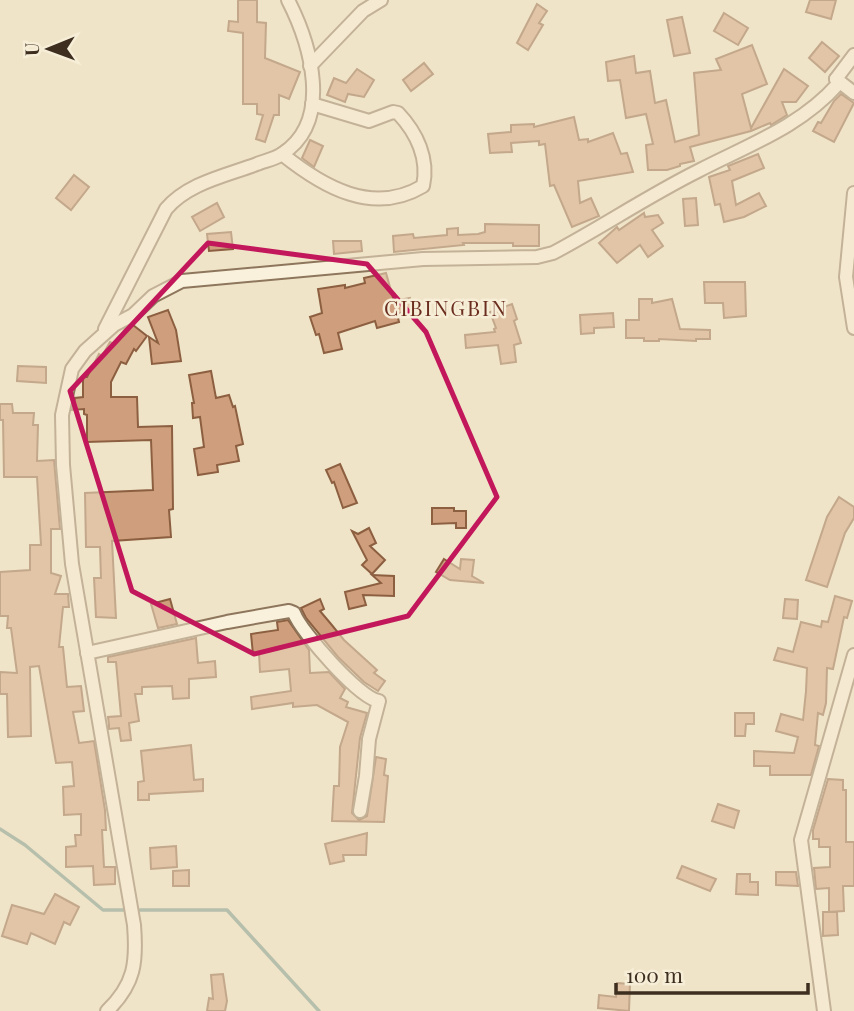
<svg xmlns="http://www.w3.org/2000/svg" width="854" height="1011" font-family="'Playfair Display',serif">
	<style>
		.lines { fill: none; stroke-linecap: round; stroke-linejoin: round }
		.stream { stroke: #6f938a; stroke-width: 3.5 }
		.building { fill: #cf9f7d; stroke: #8d5f41; stroke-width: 2 }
		.street-casing { stroke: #8d765c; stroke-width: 16 }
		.street { stroke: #faf1dc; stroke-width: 12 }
		.marked { fill: none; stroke: #c2185b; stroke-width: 5; stroke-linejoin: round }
		.labels { text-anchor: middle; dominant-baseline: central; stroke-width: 5; stroke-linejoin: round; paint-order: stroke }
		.quarter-label { font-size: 21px; letter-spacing: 2px; fill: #6b2e1e; stroke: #f7eed8 }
	</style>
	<rect width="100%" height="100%" fill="#f0e4c8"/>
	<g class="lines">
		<g class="stream">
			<polyline points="0,829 25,845 103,910 124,910"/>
			<polyline points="140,910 227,910 319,1011"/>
		</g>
	</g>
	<g class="building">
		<polygon points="238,0 257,0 257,22 266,23 265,58 300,72 289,99 279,95 279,115 274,115 265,142 256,139 263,115 257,114 257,104 243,104 243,33 228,31 229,21 238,22"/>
		<polygon points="810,0 836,0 831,19 806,12"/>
		<polygon points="537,4 547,11 539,23 543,25 528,50 517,43"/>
		<polygon points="724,13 748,28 738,45 714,31"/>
		<polygon points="682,17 690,53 674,56 667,20"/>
		<polygon points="822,42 839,56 825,72 809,58"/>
		<polygon points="752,45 767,84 742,94 751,128 784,69 808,86 796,102 782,102 787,115 771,125 770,123 751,131 690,147 694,161 680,164 680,166 667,170 648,170 646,145 653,144 646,114 626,118 620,80 608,81 606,62 634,56 636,73 650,71 655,103 666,100 675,142 699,135 694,73 721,70 716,59"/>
		<polygon points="424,63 433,74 411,91 403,80"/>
		<polygon points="357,69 374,80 364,97 348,94 345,102 327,95 334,78 346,83"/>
		<polygon points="841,94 854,103 834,142 813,131 818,122 821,123 834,101"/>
		<polygon points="574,117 579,140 588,139 588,142 613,133 621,154 627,153 633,172 578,181 580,203 591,198 599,216 572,227 554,185 550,186 545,144 539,145 539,141 511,143 512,152 490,153 488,134 511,132 511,125 534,124 534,127"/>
		<polygon points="310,140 323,146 314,167 302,158"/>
		<polygon points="758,154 764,168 732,181 736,205 759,193 766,206 744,217 724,222 720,204 715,205 709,177 730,170 728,166"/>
		<polygon points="74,175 89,187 71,210 56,198"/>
		<polygon points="696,198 698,225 685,226 683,199"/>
		<polygon points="217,203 224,217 200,231 192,217"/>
		<polygon points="644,213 645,217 658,215 663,223 652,230 663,246 648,257 640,245 617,263 599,243 617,227 619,230"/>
		<polygon points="485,224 539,225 539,246 513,246 513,243 463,243 464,245 394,252 393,236 413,234 414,238 447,235 447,229 458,228 458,235 478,234 485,232"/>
		<polygon points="231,232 233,249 209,251 207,234"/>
		<polygon points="333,241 361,241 362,251 334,254"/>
		<polygon points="386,273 394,301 410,298 412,311 397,314 399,322 377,328 375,321 338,333 342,349 324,353 319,334 316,335 310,317 322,313 318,289 345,285 345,288 365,283 364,278"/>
		<polygon points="704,282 745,282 746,316 724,318 723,303 705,303"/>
		<polygon points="639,299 652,299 652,303 672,299 680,329 710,330 710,339 696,339 696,341 659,339 659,341 644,341 644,338 626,338 626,320 639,320"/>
		<polygon points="512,304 517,319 514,321 521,343 514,345 516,362 501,364 498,345 466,348 465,335 495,332 494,329 496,328 490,312"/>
		<polygon points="168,310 176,330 181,361 152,364 149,337 158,343 148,317"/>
		<polygon points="613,313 614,327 594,328 594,333 581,334 580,315"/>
		<polygon points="133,325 147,336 136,351 134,349 126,364 121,362 111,382 111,397 137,397 138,427 172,426 173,509 169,510 171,537 112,541 116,618 96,617 94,578 101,578 100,547 86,547 85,493 153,490 151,440 87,442 87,415 84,414 84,409 72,410 75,398 83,397 83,377 87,377 99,354 102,356 110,342 114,344 125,329"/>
		<polygon points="18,366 46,367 46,383 17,381"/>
		<polygon points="211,371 216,398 229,395 233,407 235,406 243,444 236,446 239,461 217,465 218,472 198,475 194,449 204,447 200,417 193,418 192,403 194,403 189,375"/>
		<polygon points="0,404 12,404 13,413 34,413 33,425 38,425 37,461 54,460 60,529 51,529 51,573 61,576 55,594 68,594 69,607 63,607 59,647 63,647 67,687 81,686 84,711 73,712 79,743 94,741 105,810 106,830 102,830 104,867 115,867 115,884 94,885 93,866 66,867 66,847 76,846 75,835 81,835 81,814 64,815 63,787 74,786 72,762 56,763 39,666 30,667 31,736 8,737 7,694 0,694 0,672 17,673 11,628 7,628 8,616 0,616 0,572 30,570 30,545 41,545 37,477 4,477 3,420 0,420"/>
		<polygon points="340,464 357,503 343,508 334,482 332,483 326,470"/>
		<polygon points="839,497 854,507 854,518 845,533 827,587 806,580 827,517"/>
		<polygon points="432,508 454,508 454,511 466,511 466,528 456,528 456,523 432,524"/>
		<polygon points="369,528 376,543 370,546 385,560 372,574 362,565 367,560 352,531 358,534"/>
		<polygon points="444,559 460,569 461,559 474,560 472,576 484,583 450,580 436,572"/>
		<polygon points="372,575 394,576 394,596 363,595 366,605 349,609 345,592 381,583"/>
		<polygon points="835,596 852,601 847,618 844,617 833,669 827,668 826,703 823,715 818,713 815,745 819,746 811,775 770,775 770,766 754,766 754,751 794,753 798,737 776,731 781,714 803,720 806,691 807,668 774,660 778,648 793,652 801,622 821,627 822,621 828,622"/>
		<polygon points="170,599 177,624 158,628 151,604"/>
		<polygon points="320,599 324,609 320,611 331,624 344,640 377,670 374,673 385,681 378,691 364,682 338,657 306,618 301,608"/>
		<polygon points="785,599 798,600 797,619 783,618"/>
		<polygon points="288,620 309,650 310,673 329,672 345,689 340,698 348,702 346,707 367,713 360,738 352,813 359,820 367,816 376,757 386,759 384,775 388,776 384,822 332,821 334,786 339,786 340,747 348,722 317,705 293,707 293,703 252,709 251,697 291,691 289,669 260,672 259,653 253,654 251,634 278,630 277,622"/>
		<polygon points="196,638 198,663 215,661 216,677 189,679 189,698 173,699 172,686 142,687 142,694 135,694 139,721 129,723 131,740 121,741 119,728 109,729 109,725 108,717 121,716 116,662 108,662 108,657"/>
		<polygon points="735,713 754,713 754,724 746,724 745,736 735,736"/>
		<polygon points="191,745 194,780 203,779 203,791 149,794 149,800 138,800 138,782 144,781 141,751"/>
		<polygon points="828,779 843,780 843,790 846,790 846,842 854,842 854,886 843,886 844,911 829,912 829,888 816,889 814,868 830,867 830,847 819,847 819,839 813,839 813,830"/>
		<polygon points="718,804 739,811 734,828 712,821"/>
		<polygon points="367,833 366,855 343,855 344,861 330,864 325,844"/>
		<polygon points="176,846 177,867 151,869 150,848"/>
		<polygon points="682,866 716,879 710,891 677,878"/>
		<polygon points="189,870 189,886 173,886 173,871"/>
		<polygon points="776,872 796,872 798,886 776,885"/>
		<polygon points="737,874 750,874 750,882 758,882 758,895 736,894"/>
		<polygon points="55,894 79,907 70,925 64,922 55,944 31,933 27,944 2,936 12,905 44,914"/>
		<polygon points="823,912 837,912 838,935 823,936"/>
		<polygon points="223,974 227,1001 225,1011 207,1011 209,998 213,999 211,975"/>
		<polygon points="617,983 630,984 629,1011 598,1008 599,995 616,997"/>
	</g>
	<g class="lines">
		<g class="street-casing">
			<g id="street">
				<polyline points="310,66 363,11 381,0"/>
				<polyline points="836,79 854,93"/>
				<path d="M282,154C323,187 373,216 423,186C429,159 417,133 398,113L393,112L369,121L312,104"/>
				<polyline points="854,193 846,277 854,328"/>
				<path d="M105,329L166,209C188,183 225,176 257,164C264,161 275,159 282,154C334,121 310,43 288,0"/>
				<path d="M87,653L227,622L289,611L294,613C301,632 360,699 379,701L369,739L366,776L360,811"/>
				<path d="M107,1011C135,984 137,962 134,925L72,564L63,465L62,415L72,369L85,351L114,325L133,315L153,296L182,281L423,259L537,257L553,253C602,227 648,196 698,171C748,145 800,127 838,84L836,79L854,55"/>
				<polyline points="824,1011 801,840 854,655"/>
			</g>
		</g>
		<use href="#street" class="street"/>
	</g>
	<path d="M0 0H854V1011H0ZM208,243L367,264L426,332L497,497L408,616L254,654L132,591L70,391Z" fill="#f0e4c8" fill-opacity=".55" fill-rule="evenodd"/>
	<path class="marked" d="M208,243L367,264L426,332L497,497L408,616L254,654L132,591L70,391Z"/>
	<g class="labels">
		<g class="quarter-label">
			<text x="446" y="307">CIBINGBIN</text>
		</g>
	</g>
	<g transform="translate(49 49) rotate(269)" stroke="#f7eed8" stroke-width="5" paint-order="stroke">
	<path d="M0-5L12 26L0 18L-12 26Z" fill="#3d2e20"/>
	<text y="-10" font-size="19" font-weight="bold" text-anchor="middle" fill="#3d2e20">U</text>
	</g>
	<path d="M616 983v10h192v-10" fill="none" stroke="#3d2e20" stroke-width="3.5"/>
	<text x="626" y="983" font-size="21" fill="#3d2e20" stroke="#f7eed8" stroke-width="5" paint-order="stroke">100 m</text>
</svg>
